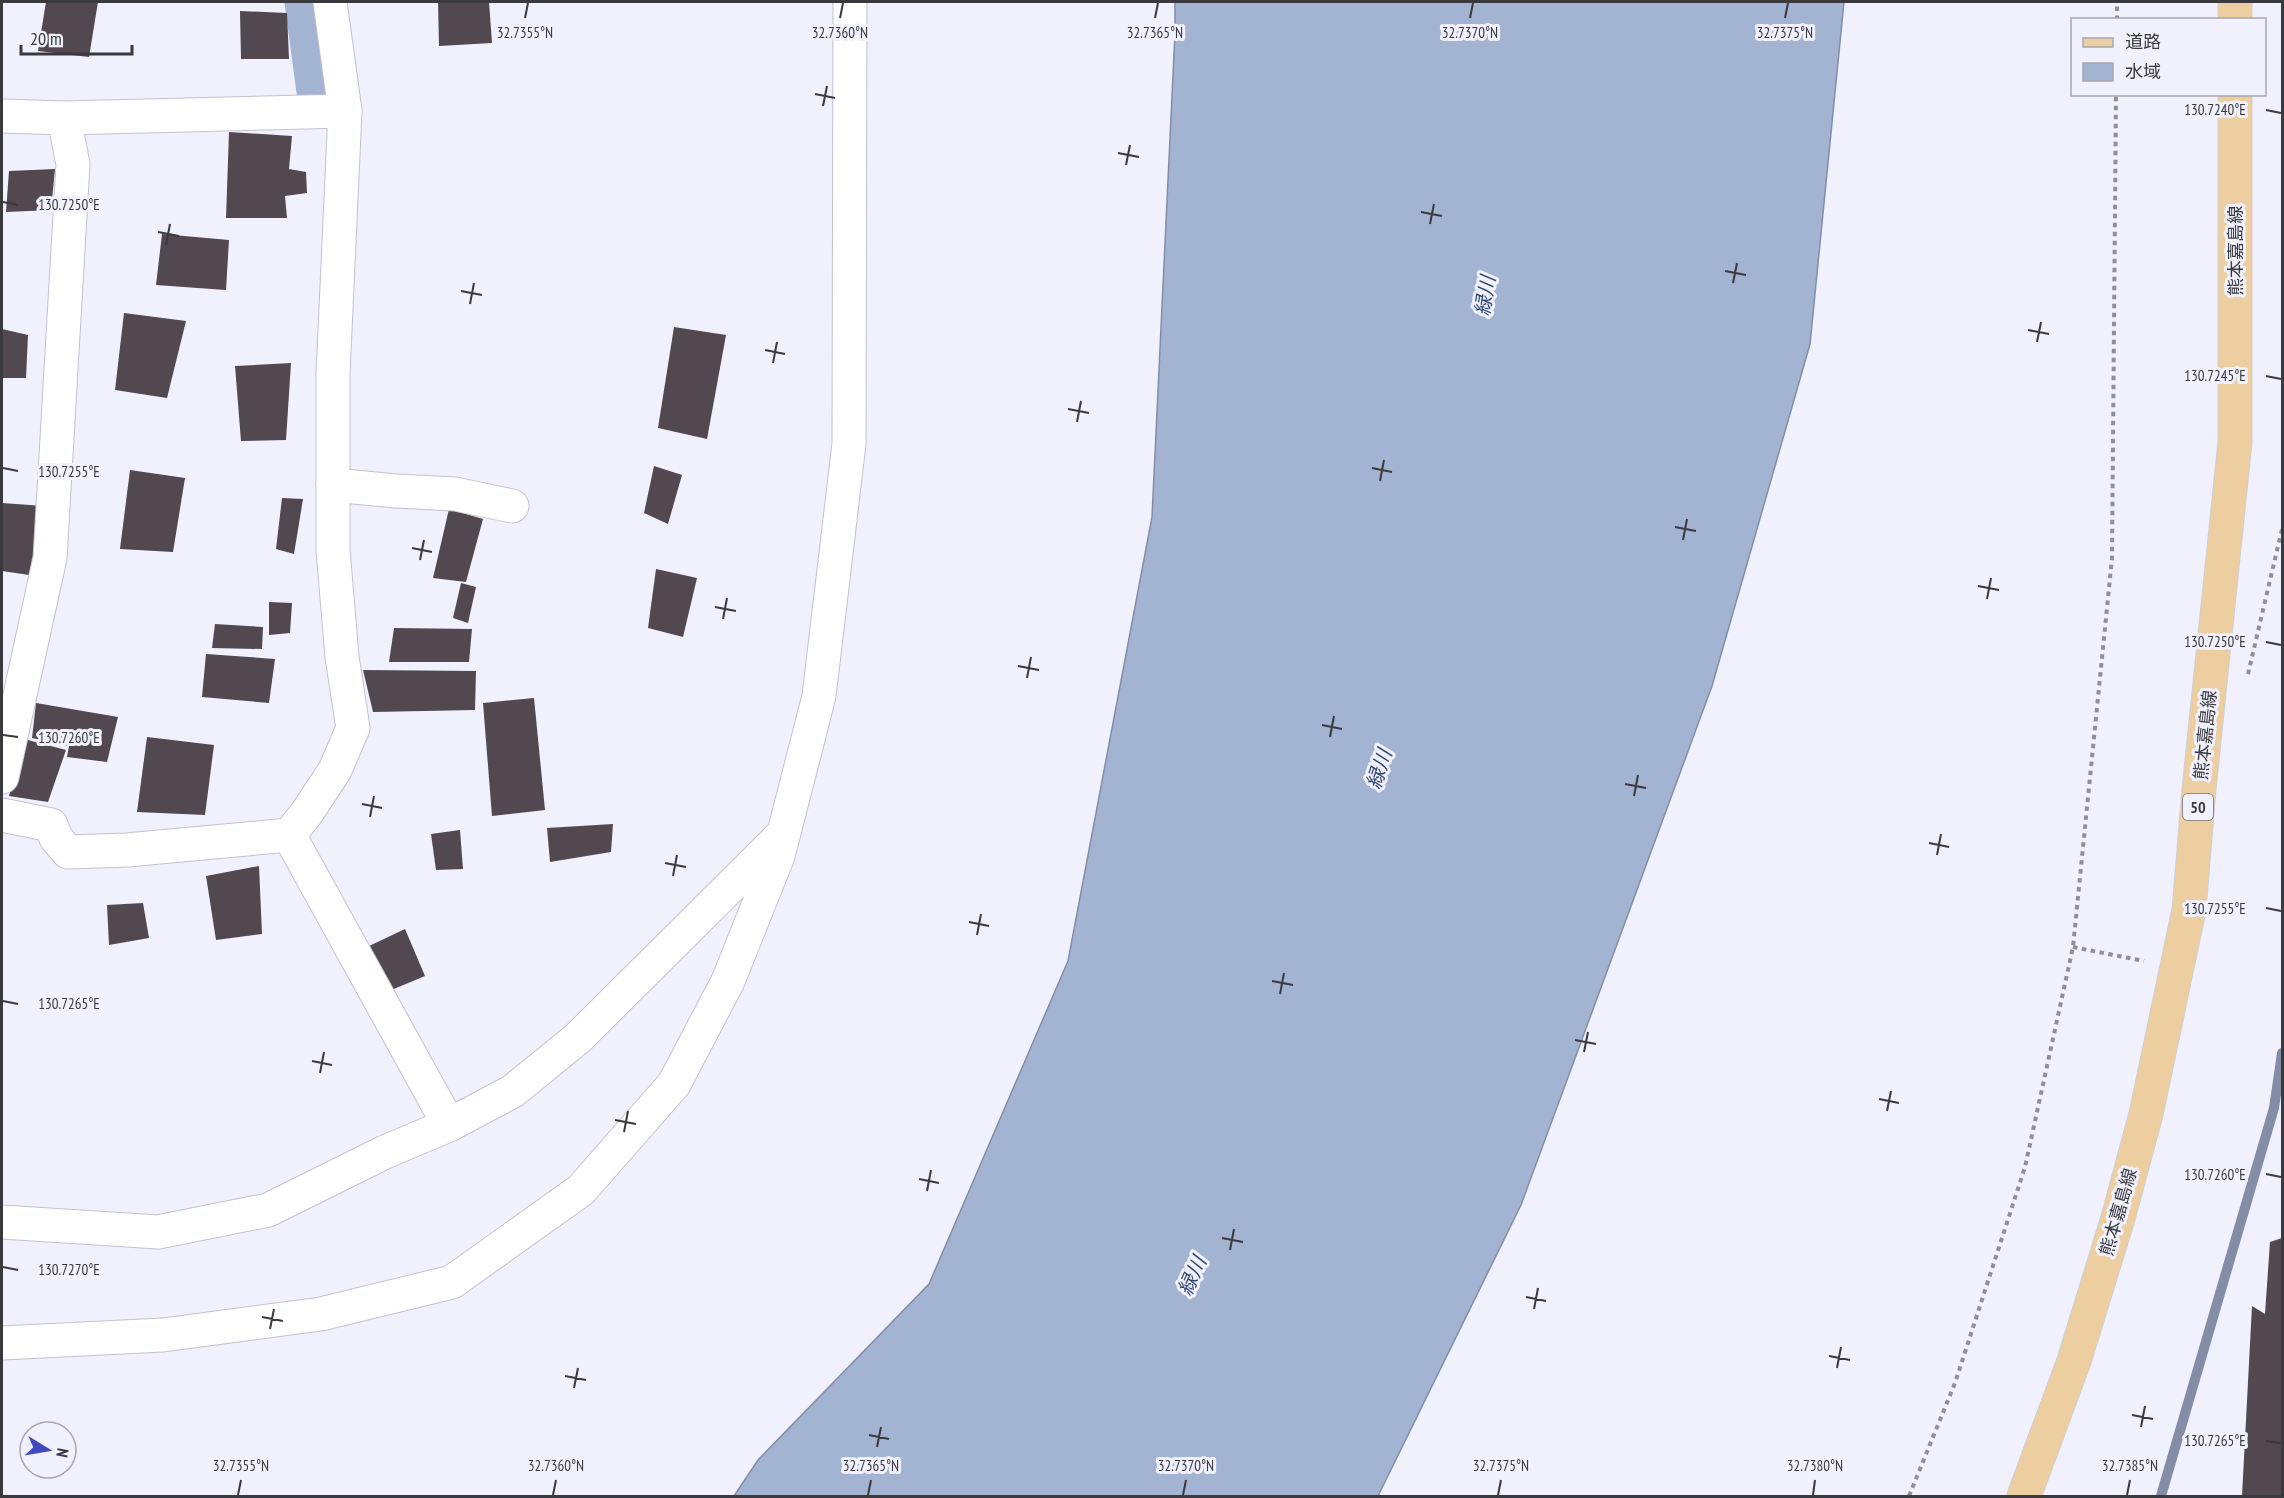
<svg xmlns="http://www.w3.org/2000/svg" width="2284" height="1498" font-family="'PT Sans Narrow','Noto Sans JP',sans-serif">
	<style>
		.water { fill: #a3b3d2; stroke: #838ea6; stroke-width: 1.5 }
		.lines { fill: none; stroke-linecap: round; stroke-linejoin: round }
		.stream { stroke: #838ea6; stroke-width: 10 }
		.canal { stroke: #a3b3d2; stroke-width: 39 }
		.building { fill: #514850 }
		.minor-casing { stroke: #c2c2ce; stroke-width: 35 }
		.primary-casing { stroke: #cfcfd1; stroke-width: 35 }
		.path { stroke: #8e8f97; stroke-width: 4; stroke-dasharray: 4.5 4.5; stroke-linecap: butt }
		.minor { stroke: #fff; stroke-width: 33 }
		.primary { stroke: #eccea0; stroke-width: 33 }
		.ticks { fill: none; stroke: #39393e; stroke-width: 2 }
		.labels { text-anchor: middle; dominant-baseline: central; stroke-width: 6; stroke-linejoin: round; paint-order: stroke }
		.shield { fill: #f0f1fd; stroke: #707077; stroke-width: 1.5 }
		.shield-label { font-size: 16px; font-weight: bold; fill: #39393e }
		.street-label { font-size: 18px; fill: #39393e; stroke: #f0f1fd }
		.water-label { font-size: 20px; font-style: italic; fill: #304670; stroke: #f0f1fd }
		.ticks-label { font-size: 15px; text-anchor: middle; fill: #39393e; stroke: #f0f1fd; stroke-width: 6; stroke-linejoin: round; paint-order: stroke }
	</style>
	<rect width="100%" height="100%" fill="#f0f1fd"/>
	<polygon class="water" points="1175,2 1844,2 1810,344 1712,686 1521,1205 1378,1496 734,1496 758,1460 929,1284 1068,961 1152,517 1175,33"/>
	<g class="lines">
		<polyline class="stream" points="2161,1496 2274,1108 2282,1053"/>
		<polyline class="canal" points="304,2 317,99"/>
	</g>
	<g class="building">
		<polygon points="46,2 98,2 89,57 38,51"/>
		<polygon points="438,2 489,2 492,43 439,46"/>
		<polygon points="240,11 287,13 289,59 241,59"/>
		<polygon points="229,132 292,136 289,169 306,172 307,193 285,196 287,218 226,218"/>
		<polygon points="55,169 51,210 6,212 9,171"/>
		<polygon points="162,234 229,240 226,290 156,285"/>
		<polygon points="124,313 186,321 167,398 115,390"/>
		<polygon points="674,327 726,335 707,439 658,428"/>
		<polygon points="2,329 28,335 26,378 2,378"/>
		<polygon points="291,363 286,440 241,441 235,366"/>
		<polygon points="654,466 682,475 668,524 644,513"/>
		<polygon points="130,470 185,478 173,552 120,549"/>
		<polygon points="282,498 303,499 294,554 276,549"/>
		<polygon points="2,503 44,506 36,576 2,571"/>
		<polygon points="449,509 483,519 466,582 433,578"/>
		<polygon points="656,569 697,578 683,637 648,628"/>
		<polygon points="461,583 476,587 468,623 453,618"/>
		<polygon points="269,602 292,603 290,633 269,635"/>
		<polygon points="215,624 263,627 262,649 212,648"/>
		<polygon points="394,628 472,629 469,662 389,662"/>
		<polygon points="206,654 275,659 269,703 202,697"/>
		<polygon points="363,670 476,671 475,710 373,712"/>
		<polygon points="534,698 545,810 492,816 483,703"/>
		<polygon points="36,703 118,717 107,762 67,757 69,746 32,738"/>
		<polygon points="147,737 214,745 205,815 137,812"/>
		<polygon points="24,739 66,750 48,802 9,796"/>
		<polygon points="613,824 611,852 550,862 547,828"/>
		<polygon points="460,830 463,869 436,870 431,834"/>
		<polygon points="259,866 262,934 216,940 206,876"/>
		<polygon points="143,903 149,938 109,945 107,905"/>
		<polygon points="405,929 425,976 389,991 367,947"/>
		<polygon points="2282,1238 2282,1496 2242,1496 2252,1306 2265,1314 2270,1242"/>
	</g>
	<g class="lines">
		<g class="minor-casing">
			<g id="minor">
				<polyline points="2,116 64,118 345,111"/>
				<polyline points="333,485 396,491 455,494 512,506"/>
				<polyline points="2,777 50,558 73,164 64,118"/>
				<polyline points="2,815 51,825 56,838 68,852 127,850 289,835 306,814 335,770 353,728 342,657 333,550 333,374 345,111 330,2"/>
				<polyline points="289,835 449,1125"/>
				<polyline points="2,1222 158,1232 268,1210 385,1152 449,1125 513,1091 578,1038 780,837"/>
				<polyline points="2,1343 163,1335 321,1314 452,1282 581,1190 674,1084 728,981 778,856 819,696 849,444 850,2"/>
			</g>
		</g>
		<g class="primary-casing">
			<g id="primary">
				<polyline points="2235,2 2235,20"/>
				<polyline points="2024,1496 2074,1361 2118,1218 2146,1114 2189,910 2199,789 2235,442 2235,94"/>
			</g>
		</g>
		<g class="path">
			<polyline points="2117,20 2117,2"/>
			<polyline points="2248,674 2282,529"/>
			<polyline points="2073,947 2144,961"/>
			<polyline points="1909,1496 1955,1383 2025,1167 2073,947 2112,558 2116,94"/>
		</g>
		<use href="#minor" class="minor"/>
		<use href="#primary" class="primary"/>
	</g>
	<path class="ticks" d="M525,18L528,3M840,18L843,3M1155,18L1158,3M1470,18L1473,3M1785,18L1788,3M815,94L835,98M823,106L827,86M2266,110L2281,113M1118,153L1139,157M1126,165L1130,145M3,202L18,205M1421,212L1442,216M1430,224L1434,204M158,232L179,236M166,245L170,224M1725,271L1746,275M1733,283L1737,263M461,291L482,295M470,304L474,283M2028,330L2049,334M2037,342L2041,322M765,350L785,354M773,363L777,342M2266,376L2281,379M1068,409L1089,413M1077,422L1081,401M3,468L18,471M1372,468L1392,472M1380,481L1384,460M1675,527L1696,531M1683,540L1687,519M412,548L432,552M420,560L424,540M1978,586L1999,590M1987,599L1991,578M715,607L736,611M723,619L727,598M2266,642L2281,645M1018,666L1039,670M1027,678L1031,657M1322,725L1342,729M3,735L18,737M1330,737L1334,716M1625,784L1646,788M1634,796L1638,775M362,804L382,808M370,817L374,796M1929,843L1949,847M1937,855L1941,834M665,863L686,867M673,876L677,855M2266,908L2281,911M969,922L989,926M977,935L981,914M1272,981L1293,985M1280,994L1284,973M3,1001L18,1004M1575,1040L1596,1044M1584,1052L1588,1032M312,1061L332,1065M320,1073L324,1052M1879,1099L1899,1103M1887,1111L1891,1091M615,1120L636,1124M624,1132L628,1111M2266,1174L2281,1177M919,1179L939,1183M927,1191L931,1170M1222,1238L1243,1242M1230,1250L1234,1229M3,1267L18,1270M1526,1297L1546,1301M1534,1309L1538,1288M262,1317L283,1321M270,1329L274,1309M1829,1356L1850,1360M1837,1368L1841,1347M565,1376L586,1380M574,1388L578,1368M2132,1415L2153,1419M2141,1427L2145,1406M869,1435L889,1439M2266,1441L2281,1443M877,1447L881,1427M238,1495L241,1480M553,1495L556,1480M868,1495L871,1480M1183,1495L1186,1480M1498,1495L1501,1480M1813,1495L1815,1480M2127,1495L2130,1480"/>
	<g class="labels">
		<rect class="shield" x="2183" y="794" width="30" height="26" rx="4.5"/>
		<g class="shield-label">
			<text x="2198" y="807">50</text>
		</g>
		<g class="street-label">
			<text transform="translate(2235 251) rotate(-90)">熊本嘉島線</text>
			<text transform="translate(2205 735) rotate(-84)">熊本嘉島線</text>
			<text transform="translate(2118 1212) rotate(-74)">熊本嘉島線</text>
		</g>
		<g class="water-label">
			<text transform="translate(1485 296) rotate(-81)">緑川</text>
			<text transform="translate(1379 769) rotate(-72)">緑川</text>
			<text transform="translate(1192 1276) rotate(-66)">緑川</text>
		</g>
	</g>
	<g class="ticks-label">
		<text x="525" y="38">32.7355°N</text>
		<text x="840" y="38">32.7360°N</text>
		<text x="1155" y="38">32.7365°N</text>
		<text x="1470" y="38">32.7370°N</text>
		<text x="1785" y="38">32.7375°N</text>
		<text x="2215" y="115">130.7240°E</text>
		<text x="69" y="210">130.7250°E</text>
		<text x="2215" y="381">130.7245°E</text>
		<text x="69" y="477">130.7255°E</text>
		<text x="2215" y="647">130.7250°E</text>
		<text x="69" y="743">130.7260°E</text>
		<text x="2215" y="914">130.7255°E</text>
		<text x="69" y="1009">130.7265°E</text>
		<text x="2215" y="1180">130.7260°E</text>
		<text x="69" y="1275">130.7270°E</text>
		<text x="2215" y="1446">130.7265°E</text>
		<text x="241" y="1471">32.7355°N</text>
		<text x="556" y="1471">32.7360°N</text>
		<text x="871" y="1471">32.7365°N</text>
		<text x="1186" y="1471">32.7370°N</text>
		<text x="1501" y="1471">32.7375°N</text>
		<text x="1815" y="1471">32.7380°N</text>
		<text x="2130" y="1471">32.7385°N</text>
	</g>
	<rect width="2284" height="1498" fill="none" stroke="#39393e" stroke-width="6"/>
	<rect x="2071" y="18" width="195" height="78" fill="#f0f1fd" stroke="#a7a7b1" stroke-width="1.5"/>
	<rect x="2083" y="38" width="30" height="9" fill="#eccea0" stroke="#a7a7b1" stroke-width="1.5"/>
	<text x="2125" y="48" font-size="18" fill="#39393e">道路</text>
	<rect x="2083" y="63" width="30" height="18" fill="#a3b3d2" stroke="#a7a7b1" stroke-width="1.5"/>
	<text x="2125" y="78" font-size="18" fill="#39393e">水域</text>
	<g transform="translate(48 1450) rotate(101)"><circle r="28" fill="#f0f1fd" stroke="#a7a7b1" stroke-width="1.5"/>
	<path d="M0-4.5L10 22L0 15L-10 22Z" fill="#404bc0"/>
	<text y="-9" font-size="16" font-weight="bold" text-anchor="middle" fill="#39393e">N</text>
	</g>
	<path d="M21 45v9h111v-9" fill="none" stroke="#39393e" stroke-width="3"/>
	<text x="30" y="45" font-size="18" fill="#39393e" stroke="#f0f1fd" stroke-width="4.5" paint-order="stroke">20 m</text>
</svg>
